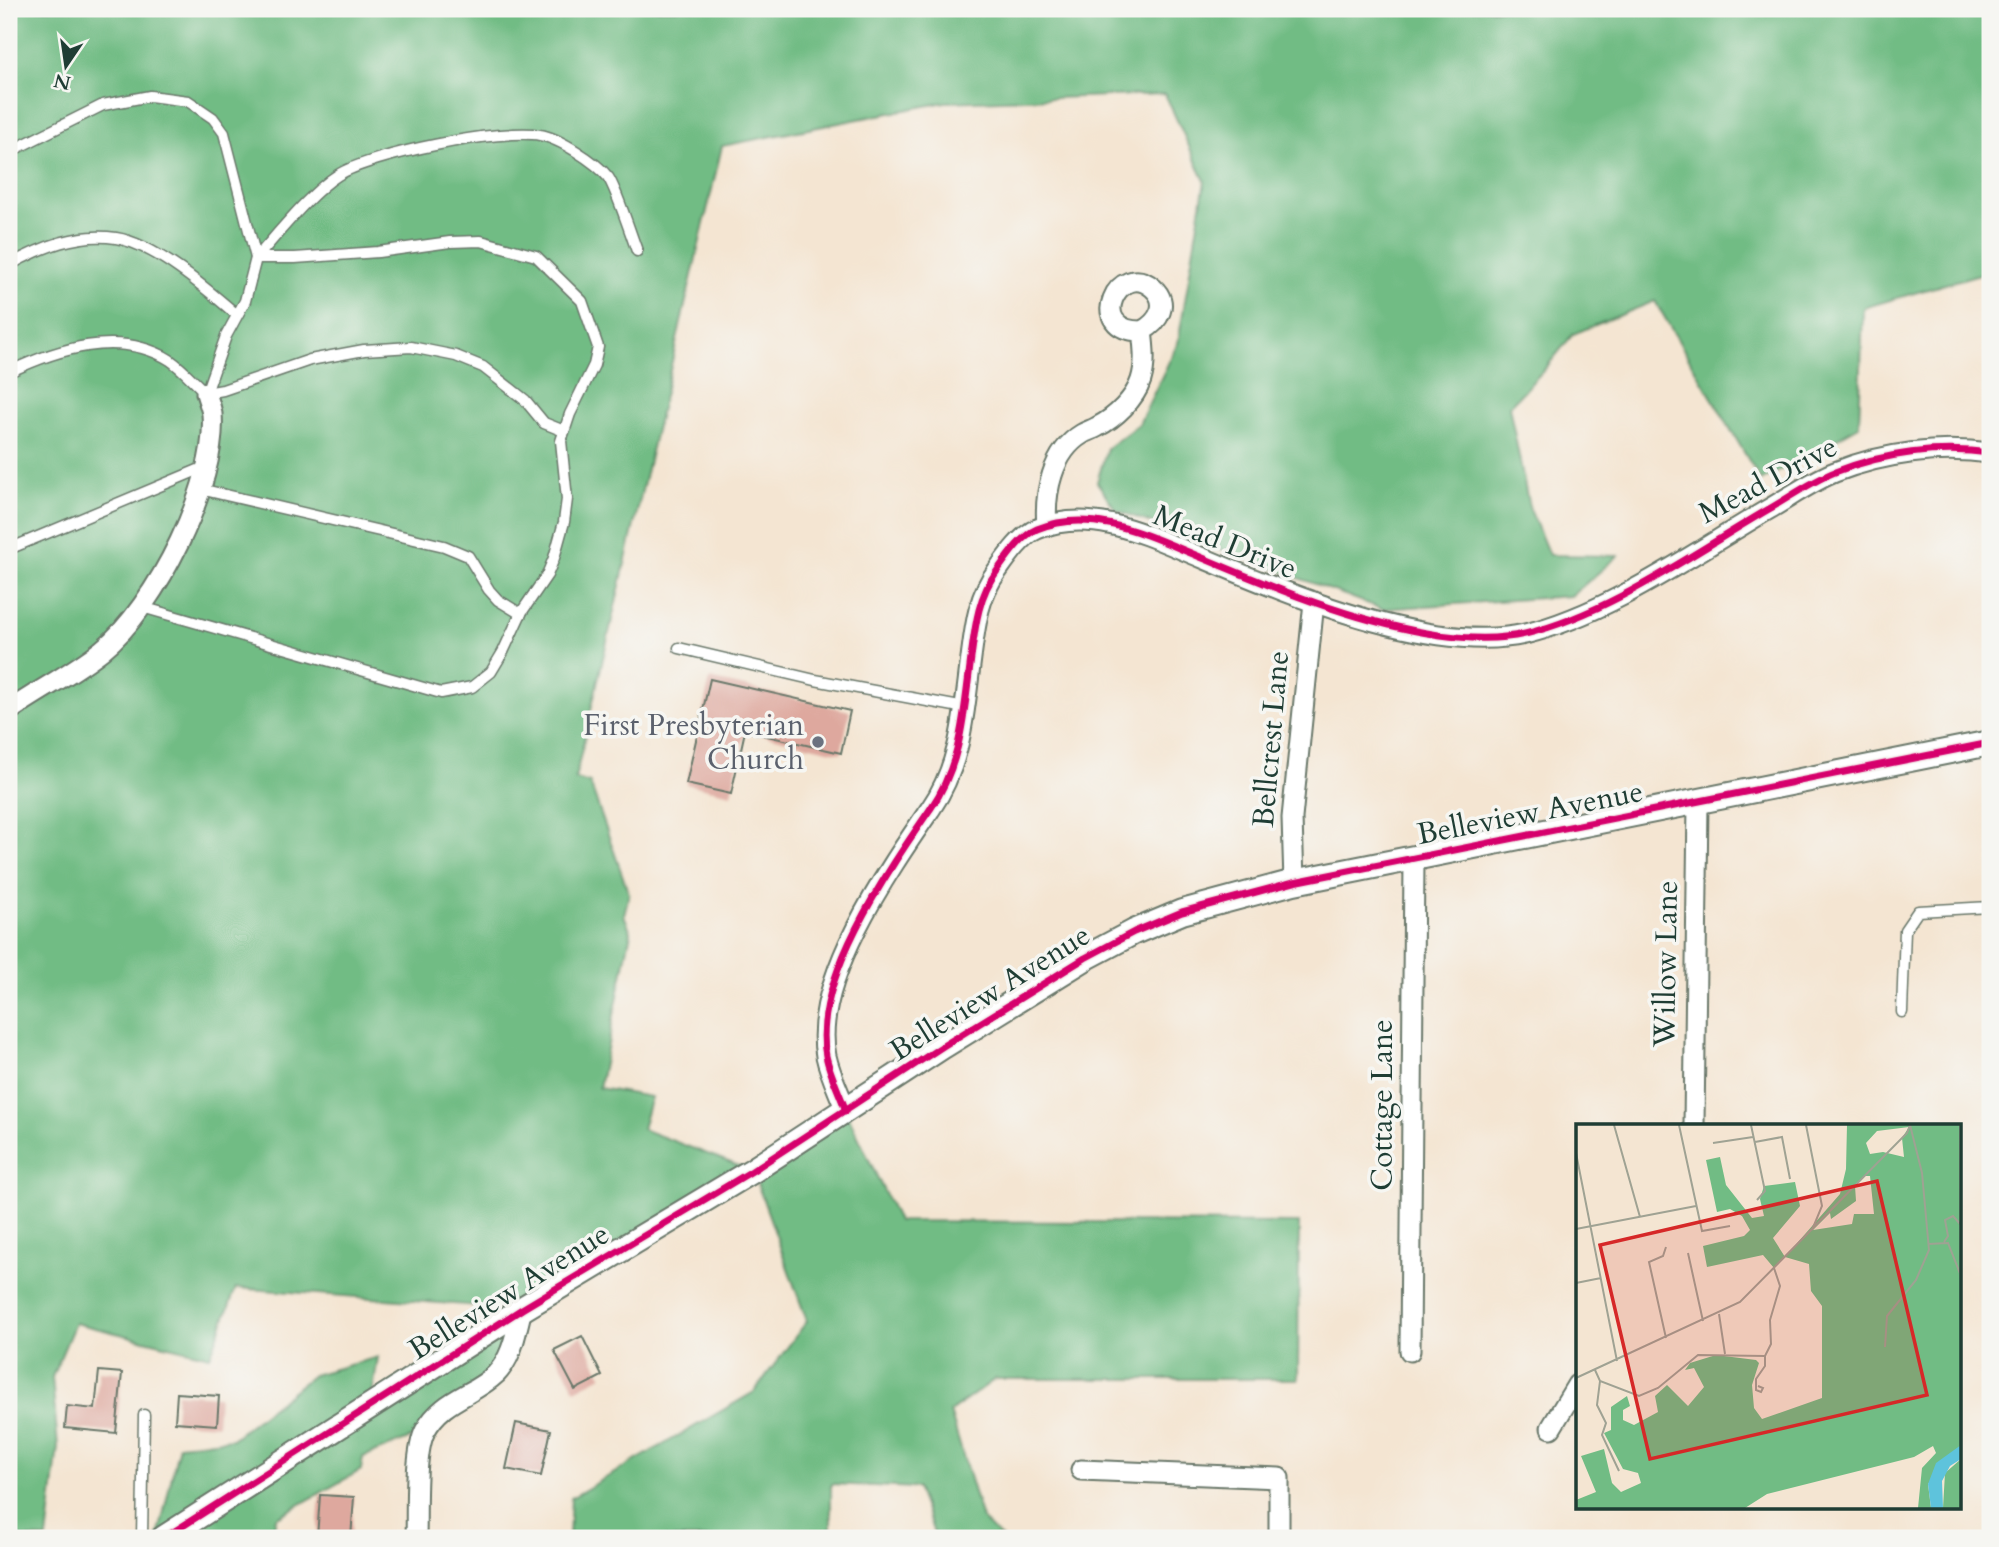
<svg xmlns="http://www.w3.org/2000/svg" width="1999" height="1547" font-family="Cardo,serif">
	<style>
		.forest { fill: #71bc84; stroke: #487c5c; stroke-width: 2 }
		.building { fill: #dea89e }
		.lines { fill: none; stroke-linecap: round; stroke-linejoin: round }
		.service-casing { stroke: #6a786b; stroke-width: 13 }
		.minor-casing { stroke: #6a786b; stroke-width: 23 }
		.tertiary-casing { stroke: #6a786b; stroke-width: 28 }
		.service { stroke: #fff; stroke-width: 10 }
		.minor { stroke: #fff; stroke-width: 19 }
		.tertiary { stroke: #fff; stroke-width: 24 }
		.cycleway-casing { stroke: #f6f6f2; stroke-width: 11 }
		.cycleway { stroke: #d6006c; stroke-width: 7 }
		.worship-dot { fill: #6b7280; stroke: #f6f6f2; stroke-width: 2.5 }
		.labels { text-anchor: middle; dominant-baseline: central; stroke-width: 7; stroke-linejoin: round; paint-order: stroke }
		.street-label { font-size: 30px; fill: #1f3d34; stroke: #f6f6f2 }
		.worship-label { font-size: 30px; fill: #5b616d; stroke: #f6f6f2; text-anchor: end }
		.inset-road { fill: none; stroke: #9fa293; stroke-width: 2 }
		.view { fill: #d62828; fill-opacity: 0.15; stroke: #d62828; stroke-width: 3.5 }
		.inset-edge { fill: none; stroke: #1f3d34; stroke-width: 3.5 }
	</style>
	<rect width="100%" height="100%" fill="#f6f6f2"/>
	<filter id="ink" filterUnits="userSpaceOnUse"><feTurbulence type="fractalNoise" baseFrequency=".0143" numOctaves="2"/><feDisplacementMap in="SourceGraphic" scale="14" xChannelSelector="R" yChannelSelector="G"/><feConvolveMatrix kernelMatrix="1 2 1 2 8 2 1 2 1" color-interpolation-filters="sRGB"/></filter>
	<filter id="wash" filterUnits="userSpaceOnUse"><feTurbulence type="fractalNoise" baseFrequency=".00686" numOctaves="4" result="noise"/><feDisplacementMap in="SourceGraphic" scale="28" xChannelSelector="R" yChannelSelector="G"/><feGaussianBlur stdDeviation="1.57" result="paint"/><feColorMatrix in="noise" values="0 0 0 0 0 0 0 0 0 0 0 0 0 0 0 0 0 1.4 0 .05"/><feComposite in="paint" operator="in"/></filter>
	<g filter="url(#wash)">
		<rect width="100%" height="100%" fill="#f4e5d2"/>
		<polygon class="forest" points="9,9 1990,9 1990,271 1863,308 1859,426 1761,481 1655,301 1573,334 1544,370 1509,406 1529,507 1549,555 1618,556 1571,596 1382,609 1116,510 1097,482 1107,448 1139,424 1178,343 1205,181 1165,94 945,102 722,146 575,779 590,783 629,894 624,915 631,932 599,1088 651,1097 642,1129 752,1171 846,1111 898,1221 1299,1223 1298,1379 995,1379 950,1412 982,1519 1001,1538 936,1538 917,1488 831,1484 831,1538 569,1538 571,1498 754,1392 807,1321 753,1172 522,1309 511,1350 424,1433 363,1457 361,1470 276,1518 272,1538 158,1538 179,1445 232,1439 313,1375 378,1357 371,1404 521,1309 236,1288 210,1356 75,1323 52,1377 58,1447 47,1538 9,1538"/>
		<g id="blocks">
			<g class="building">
				<polygon points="710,679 850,711 841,753 745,731 731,794 686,784"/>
				<polygon points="582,1336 602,1376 575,1390 554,1350"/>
				<polygon points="99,1371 122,1373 116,1433 65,1428 67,1406 95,1409"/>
				<polygon points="177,1393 219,1396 217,1425 175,1422"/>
				<polygon points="516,1423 551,1430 541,1476 506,1469"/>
				<polygon points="320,1495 354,1497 351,1538 317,1538"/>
			</g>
		</g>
	</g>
	<g filter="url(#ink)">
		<use href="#blocks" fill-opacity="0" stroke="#6a786b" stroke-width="2"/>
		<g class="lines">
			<g class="service-casing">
				<g id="service">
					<polyline points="9,152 103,105 150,96 188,101 213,118 224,133 256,258 245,301 226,336 206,393"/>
					<path d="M256,258C278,234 311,192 338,175C371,154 502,128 540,135C559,138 596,162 608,177C616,188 631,235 637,251"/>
					<path d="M9,265C42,247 78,232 116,238C155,244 208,290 237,315"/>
					<path d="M9,372C57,349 119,329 170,360C183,369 195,383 206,393"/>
					<polyline points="206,393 223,390 310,360 364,350 411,347 456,356 483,367 525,400 544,423 564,431"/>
					<polyline points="200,489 444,546 468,556 489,590 498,600 521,614"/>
					<polyline points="9,549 205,467"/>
					<polyline points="142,607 441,693 472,687 491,672 503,652 521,613 547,575 554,558 564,522 567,499 561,441 570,414 594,365 598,347 582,301 536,256 481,241 450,242 378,252 295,258 256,258"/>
					<polyline points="679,648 815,680 965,708"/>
					<polyline points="1902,1012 1905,930 1918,911 1990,907"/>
					<polyline points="142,1538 144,1415"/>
				</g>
			</g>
			<g class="minor-casing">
				<g id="minor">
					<path d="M1047,526C1044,494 1052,452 1082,434C1087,431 1092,430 1097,427C1115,418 1135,399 1141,380C1146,364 1144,347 1142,331C1159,322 1170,303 1153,288C1119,258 1084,332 1142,331"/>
					<path d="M9,711C39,690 73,673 102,650C156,607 218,483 212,414C211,407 208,400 206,393"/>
					<polyline points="1294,882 1292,818 1314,602"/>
					<path d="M846,1111C840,1094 830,1075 826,1056C811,981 889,869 931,808C962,763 964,711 971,658C975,627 978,596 997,571C1007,557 1021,536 1037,529C1086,509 1136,530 1181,549C1210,561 1238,573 1266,584C1338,613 1449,651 1525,634C1609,614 1695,552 1769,509C1790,497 1812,481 1835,472C1883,453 1939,446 1990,453"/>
					<polyline points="1694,1125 1698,803"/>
					<polyline points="1410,1351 1414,860"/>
					<polyline points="1551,1428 1577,1385"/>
					<polyline points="1081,1470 1279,1478 1279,1538"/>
					<path d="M416,1538C417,1511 414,1453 425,1431C442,1399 473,1396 496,1374C513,1357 516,1331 522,1309"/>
				</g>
			</g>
			<g class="tertiary-casing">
				<polyline id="tertiary" points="164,1538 522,1309 752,1171 943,1046 1085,958 1134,932 1182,912 1294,882 1990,743"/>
			</g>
			<use href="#service" class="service"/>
			<use href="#minor" class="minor"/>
			<use href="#tertiary" class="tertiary"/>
			<g class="cycleway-casing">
				<g id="cycleway">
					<path d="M846,1111C840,1094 830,1075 826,1056C811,981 889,869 931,808C962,763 964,711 971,658C975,627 978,596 997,571C1007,557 1021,536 1037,529C1086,509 1136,530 1181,549C1210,561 1238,573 1266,584C1338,613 1449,651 1525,634C1609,614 1695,552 1769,509C1790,497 1812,481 1835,472C1883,453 1939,446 1990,453"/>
					<polyline points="164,1538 522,1309 752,1171 943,1046 1085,958 1134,932 1182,912 1294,882 1990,743"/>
				</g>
			</g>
			<use href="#cycleway" class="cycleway"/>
		</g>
	</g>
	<circle class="worship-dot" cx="818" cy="742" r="7"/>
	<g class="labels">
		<g class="street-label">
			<text transform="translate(1768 480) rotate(-28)">Mead Drive</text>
			<text transform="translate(1225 542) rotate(22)">Mead Drive</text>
			<text transform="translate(1271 739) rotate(-85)">Bellcrest Lane</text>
			<text transform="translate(1530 813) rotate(-11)">Belleview Avenue</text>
			<text transform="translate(1666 964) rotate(-89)">Willow Lane</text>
			<text transform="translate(990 993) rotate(-32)">Belleview Avenue</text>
			<text transform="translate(1382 1105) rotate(-90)">Cottage Lane</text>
			<text transform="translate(509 1292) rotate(-32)">Belleview Avenue</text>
		</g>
		<g class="worship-label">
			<text x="804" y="725">First Presbyterian<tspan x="804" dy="34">Church</tspan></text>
		</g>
	</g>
	<g transform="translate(1576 1124)">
		<rect width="385" height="385" fill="#f4e5d2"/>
		<path d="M271,1H383L385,321L352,360L355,384H342L346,344L360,329L357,322L338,333L191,370L169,384H0V376L20,368L5,332L28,325L36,359L45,368L65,359L62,349L47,345L28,309L35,306V283L51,272L54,282L47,286V296L58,301L82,288L79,272L91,261L112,282L128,263L118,244L109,246L114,239L140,231L180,236L183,239L176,261L178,284L186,295L246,274V182L235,167L233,140L209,133L198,144L187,131L131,143L127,122L168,112L174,106L166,92L154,85L141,88L130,36L144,33L150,61L176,94L188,92L184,75L188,62L219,58L224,82L197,114L209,133L264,70L270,45ZM333,3L326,14L328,33L307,28L294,30L290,19L301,7ZM289,52H294L298,90H278L276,100L237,106L254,89L255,95L280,77L279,62ZM385,335V384H367L369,349Z" fill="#71bc84" fill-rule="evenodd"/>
		<path d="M385,321V335L374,342L366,357L367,384H355L352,360L360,339Z" fill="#5ec3dc"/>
		<path class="inset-road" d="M38,1L64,93M103,1L126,107L154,102M175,1L189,67L181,76M230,1L246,82L236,106M179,18L206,13L214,55M137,19L177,13M0,29L41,237M0,105L120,82M368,118L372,112L369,96L377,92L385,101M352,120L372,119L385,152M112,129L127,197M0,159L25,154M143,190L149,230M90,214L73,138L87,132L90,123M309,223L311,192L340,156L353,126L346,49L334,1M19,246L24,257L63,272L82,264L122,231L189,232L195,220L194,196L204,162L198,144M0,254L164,178L331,9L334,1M24,257L21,281L30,299L26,311L43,347M182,262L187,264L185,268L180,266V255L189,242V232"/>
		<path class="view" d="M301,57L351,271L74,335L24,121Z"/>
		<rect width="385" height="385" class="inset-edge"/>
	</g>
	<rect width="1999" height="1547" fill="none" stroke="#f6f6f2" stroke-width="35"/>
	<g transform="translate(66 66) rotate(193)" stroke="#f6f6f2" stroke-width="5" paint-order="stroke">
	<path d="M0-5L12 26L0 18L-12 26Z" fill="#1f3d34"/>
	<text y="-10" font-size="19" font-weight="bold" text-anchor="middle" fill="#1f3d34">N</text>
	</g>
</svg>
